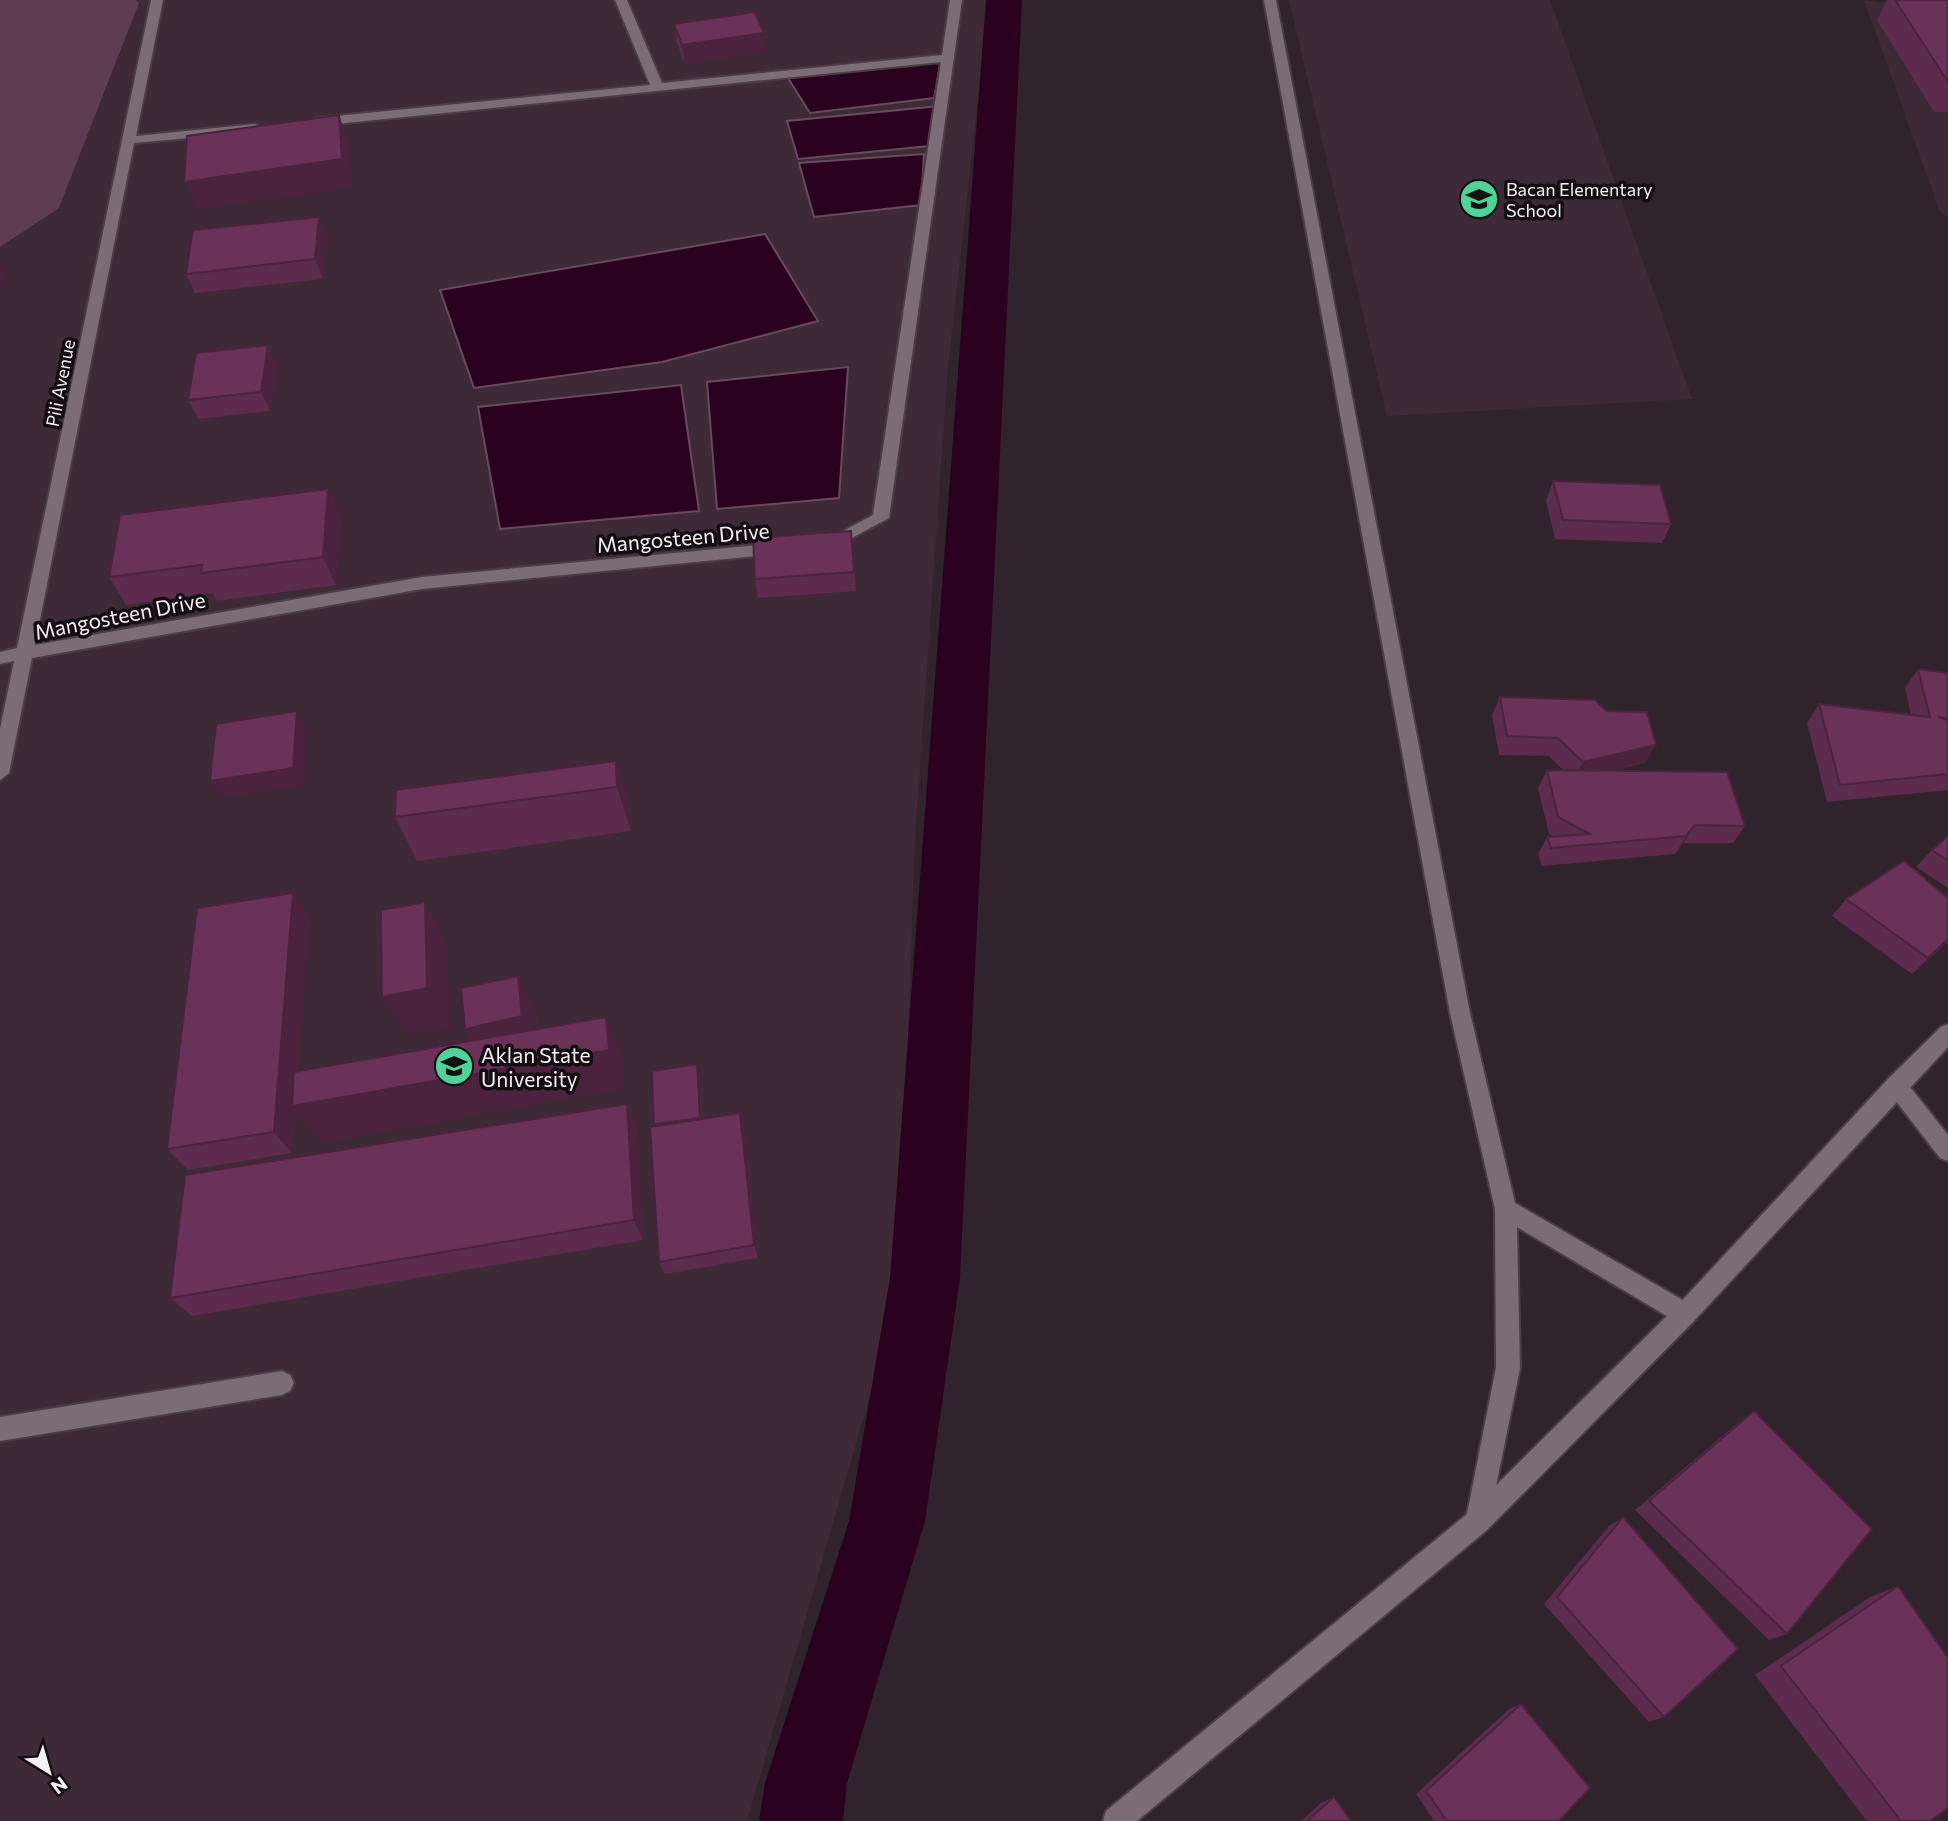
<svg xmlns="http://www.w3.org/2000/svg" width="1948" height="1821" font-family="Commissioner,sans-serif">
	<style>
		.built { fill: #3d2a36 }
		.green { fill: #5e3c52 }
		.water { fill: #2a021f; stroke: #68495f; stroke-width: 2 }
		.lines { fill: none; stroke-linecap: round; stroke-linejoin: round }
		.canal { fill: #2a021f; fill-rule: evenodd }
		.service-casing { stroke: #483e44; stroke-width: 4 }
		.minor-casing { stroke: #483e44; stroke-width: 4 }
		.secondary-casing { stroke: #483e44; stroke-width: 4 }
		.service { fill: #7c6c75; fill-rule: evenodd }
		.minor { fill: #7c6c75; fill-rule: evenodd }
		.secondary { fill: #7c6c75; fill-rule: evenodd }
		.wall { fill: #5c2b4d }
		.shaded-wall { fill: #4b233e }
		.building { fill: #6b3259; stroke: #4b233e; stroke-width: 2 }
		.labels { text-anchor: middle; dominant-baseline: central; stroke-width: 7; stroke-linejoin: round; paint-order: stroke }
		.far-poi-label { font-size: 18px; fill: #f8eef4; stroke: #140e12; text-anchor: start }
		.far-street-label { font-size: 18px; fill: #f8eef4; stroke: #140e12 }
		.street-label { font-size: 21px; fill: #f8eef4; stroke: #140e12 }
		.poi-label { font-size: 21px; fill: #f8eef4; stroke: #140e12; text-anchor: start }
	</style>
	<rect width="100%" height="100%" fill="#30232b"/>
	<g class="built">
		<polygon points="136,0 989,0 948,366 915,837 899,1295 747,1821 0,1821 0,247 59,208 139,3"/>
		<polygon points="1289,0 1550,0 1692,399 1387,416"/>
		<polygon points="1864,0 1948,11 1948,216 1940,212"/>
	</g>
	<polygon class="green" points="0,0 136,0 139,3 59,208 0,247"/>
	<g class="water">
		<polygon points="941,61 934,98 810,113 788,78"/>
		<polygon points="940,106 929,146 798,159 787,121"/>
		<polygon points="924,154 921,205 814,217 799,163"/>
		<polygon points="765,234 818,321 662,362 474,388 440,290"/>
		<polygon points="848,367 839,498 717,509 707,382"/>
		<polygon points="681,385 699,511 500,529 478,407"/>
	</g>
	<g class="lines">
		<polygon class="canal" points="986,0 1022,0 960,1278 925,1521 847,1783 843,1821 759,1821 765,1783 849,1521 890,1278"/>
		<g class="service-casing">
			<g id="service">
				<polygon points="151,0 163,0 136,136 255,124 261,128 255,132 134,143 35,645 422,577 780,543 786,545 786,553 422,589 32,658 9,773 0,780 0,729 14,661 0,664 0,652 17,648"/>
				<polygon points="615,0 627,0 662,83 942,55 950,0 962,0 889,518 833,548 821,548 819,544 873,515 941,62 316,126 310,122 316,118 650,85"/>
				<polygon points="1896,1076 1903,1078 1948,1135 1948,1161 1940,1158 1889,1092 1886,1085 1889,1078"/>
				<polygon points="282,1371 290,1375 294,1383 290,1391 282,1395 0,1441 0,1417"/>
			</g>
		</g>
		<g class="minor-casing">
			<polygon id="minor" points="1948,1024 1948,1047 1693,1322 1487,1530 1478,1533 1469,1530 1466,1521 1469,1512 1677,1306 1889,1078 1941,1027"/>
		</g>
		<g class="secondary-casing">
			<polygon id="secondary" points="1264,0 1276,0 1470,1013 1515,1203 1693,1306 1696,1314 1693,1322 1685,1325 1677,1322 1517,1227 1520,1368 1487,1530 1137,1821 1103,1821 1106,1811 1467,1514 1496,1368 1495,1209 1450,1013"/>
		</g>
		<use href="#service" class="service"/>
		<use href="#minor" class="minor"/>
		<use href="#secondary" class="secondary"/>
	</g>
	<g class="wall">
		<polygon points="1887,0 1948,0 1948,112 1934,112 1877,20"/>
		<polygon points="674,24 766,52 685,64 677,43"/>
		<polygon points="319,217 327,237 323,279 195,293 186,274"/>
		<polygon points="277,364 270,411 198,419 188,400"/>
		<polygon points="1553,481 1671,524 1662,543 1555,539 1546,501"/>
		<polygon points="328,489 341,517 336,585 217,601 213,593 126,605 109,577"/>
		<polygon points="851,531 856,591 758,598 755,579"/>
		<polygon points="1918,669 1948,673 1948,790 1827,802 1807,723 1819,704 1911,715 1905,688"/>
		<polygon points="1500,697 1607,711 1645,763 1613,771 1745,826 1733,843 1684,843 1675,854 1542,866 1538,854 1547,837 1553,836 1549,834 1538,788 1547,770 1563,770 1549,756 1499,755 1492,715"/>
		<polygon points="616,761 630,806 631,831 417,861 395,817"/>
		<polygon points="1948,836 1948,888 1916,867 1932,850"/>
		<polygon points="293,893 309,918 298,1071 471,1041 465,1029 518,976 537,1016 539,1029 606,1017 622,1056 624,1088 322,1143 295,1110 292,1153 188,1170 167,1149"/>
		<polygon points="1846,899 1948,942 1912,974 1832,916"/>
		<polygon points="699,1072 702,1119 744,1127 758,1258 665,1274 659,1262 654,1124"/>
		<polygon points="627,1104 636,1125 643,1240 192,1316 170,1298"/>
		<polygon points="1754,1411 1787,1634 1769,1640 1635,1510 1739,1422"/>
		<polygon points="1623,1517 1664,1717 1649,1722 1544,1604 1609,1526"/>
		<polygon points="1898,1586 1930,1821 1867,1821 1755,1675 1870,1597"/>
		<polygon points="1521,1704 1559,1821 1434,1821 1416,1794 1509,1709"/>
		<polygon points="1334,1797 1351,1821 1301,1821 1322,1802"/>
	</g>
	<g class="shaded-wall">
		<polygon points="764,33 766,52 685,64 682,45"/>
		<polygon points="339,115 349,143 352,188 197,210 184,182"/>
		<polygon points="319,217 327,237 323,279 315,259"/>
		<polygon points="0,264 5,273 0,294"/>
		<polygon points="268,345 277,364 270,411 261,392"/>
		<polygon points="328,489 341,517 336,585 323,557"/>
		<polygon points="297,711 307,729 304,786 222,799 210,781"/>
		<polygon points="1656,745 1645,763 1573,780 1583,762"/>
		<polygon points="616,761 630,806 631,831 617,787"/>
		<polygon points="1695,825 1684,843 1675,854 1686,836"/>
		<polygon points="293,893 309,918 296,1106 606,1017 622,1056 624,1088 322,1143 295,1110 292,1153 274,1132"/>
		<polygon points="425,902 447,944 450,1028 407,1036 382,997"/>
		<polygon points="1948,939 1948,942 1912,974 1928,958"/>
		<polygon points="518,976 537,1016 541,1055 486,1068 465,1029"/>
		<polygon points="697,1064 699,1072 702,1125 700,1118"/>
		<polygon points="627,1104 636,1125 643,1240 634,1220"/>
		<polygon points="740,1113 744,1127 758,1258 754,1245"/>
	</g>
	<g class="building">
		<polygon points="1895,0 1948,0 1948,82"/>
		<polygon points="755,12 764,33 682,45 674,24"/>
		<polygon points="339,115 342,159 184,182 187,136"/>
		<polygon points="319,217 315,259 186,274 193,230"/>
		<polygon points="268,345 261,392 188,400 196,353"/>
		<polygon points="1553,481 1660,485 1671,524 1563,520"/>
		<polygon points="328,489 323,557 201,573 202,565 109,577 120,515"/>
		<polygon points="851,531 854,572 755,579 753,538"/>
		<polygon points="1918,669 1948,673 1948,719 1938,717 1948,720 1948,774 1840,785 1819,704 1930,717"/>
		<polygon points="1500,697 1595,700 1607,711 1647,712 1656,745 1583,762 1558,738 1507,736"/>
		<polygon points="297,711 293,768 210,781 216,724"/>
		<polygon points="616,761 617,787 395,817 396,790"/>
		<polygon points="1547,770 1727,772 1745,826 1695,825 1686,836 1551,848 1547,837 1590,834 1558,817"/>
		<polygon points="1948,836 1948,861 1932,850"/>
		<polygon points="1904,861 1948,898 1948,939 1928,958 1846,899"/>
		<polygon points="293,893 274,1132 167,1149 197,908"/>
		<polygon points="425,902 427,988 382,997 381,910"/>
		<polygon points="518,976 522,1016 465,1029 461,988"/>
		<polygon points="606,1017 609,1050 292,1106 294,1072"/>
		<polygon points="697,1064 700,1118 654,1124 652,1071"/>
		<polygon points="627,1104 634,1220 170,1298 185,1175"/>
		<polygon points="740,1113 754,1245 659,1262 650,1127"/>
		<polygon points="1754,1411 1872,1529 1787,1634 1649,1501"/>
		<polygon points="1623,1517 1738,1649 1664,1717 1557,1597"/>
		<polygon points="1898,1586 1948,1658 1948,1808 1930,1821 1901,1821 1781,1666"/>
		<polygon points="1521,1704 1590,1788 1559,1821 1447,1821 1426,1791"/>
		<polygon points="1334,1797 1351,1821 1307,1821"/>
	</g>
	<defs>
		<g id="school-disc" transform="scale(2.0125)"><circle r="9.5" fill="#4ed39a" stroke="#140e12"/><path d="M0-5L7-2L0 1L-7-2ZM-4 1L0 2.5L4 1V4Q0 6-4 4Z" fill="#111"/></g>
		<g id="university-disc" transform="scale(2.0125)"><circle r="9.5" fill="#4ed39a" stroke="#140e12"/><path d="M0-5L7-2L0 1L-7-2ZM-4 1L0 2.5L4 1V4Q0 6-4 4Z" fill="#111"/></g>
	</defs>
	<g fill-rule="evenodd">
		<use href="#school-disc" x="1479" y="199"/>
		<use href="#university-disc" x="454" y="1066"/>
	</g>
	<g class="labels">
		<g class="far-poi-label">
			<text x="1506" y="189">Bacan Elementary<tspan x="1506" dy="21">School</tspan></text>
		</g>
		<g class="far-street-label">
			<text transform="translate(60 383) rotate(-79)">Pili Avenue</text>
		</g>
		<g class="street-label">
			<text transform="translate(683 537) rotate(-5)">Mangosteen Drive</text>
			<text transform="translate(120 615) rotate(-11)">Mangosteen Drive</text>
		</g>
		<g class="poi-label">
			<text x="481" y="1054">Aklan State<tspan x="481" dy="24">University</tspan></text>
		</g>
	</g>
	<g transform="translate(49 1772) rotate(143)" stroke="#140e12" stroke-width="5" paint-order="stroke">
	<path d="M0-5L12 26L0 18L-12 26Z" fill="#f8eef4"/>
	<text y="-10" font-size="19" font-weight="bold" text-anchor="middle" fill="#f8eef4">N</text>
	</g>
</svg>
